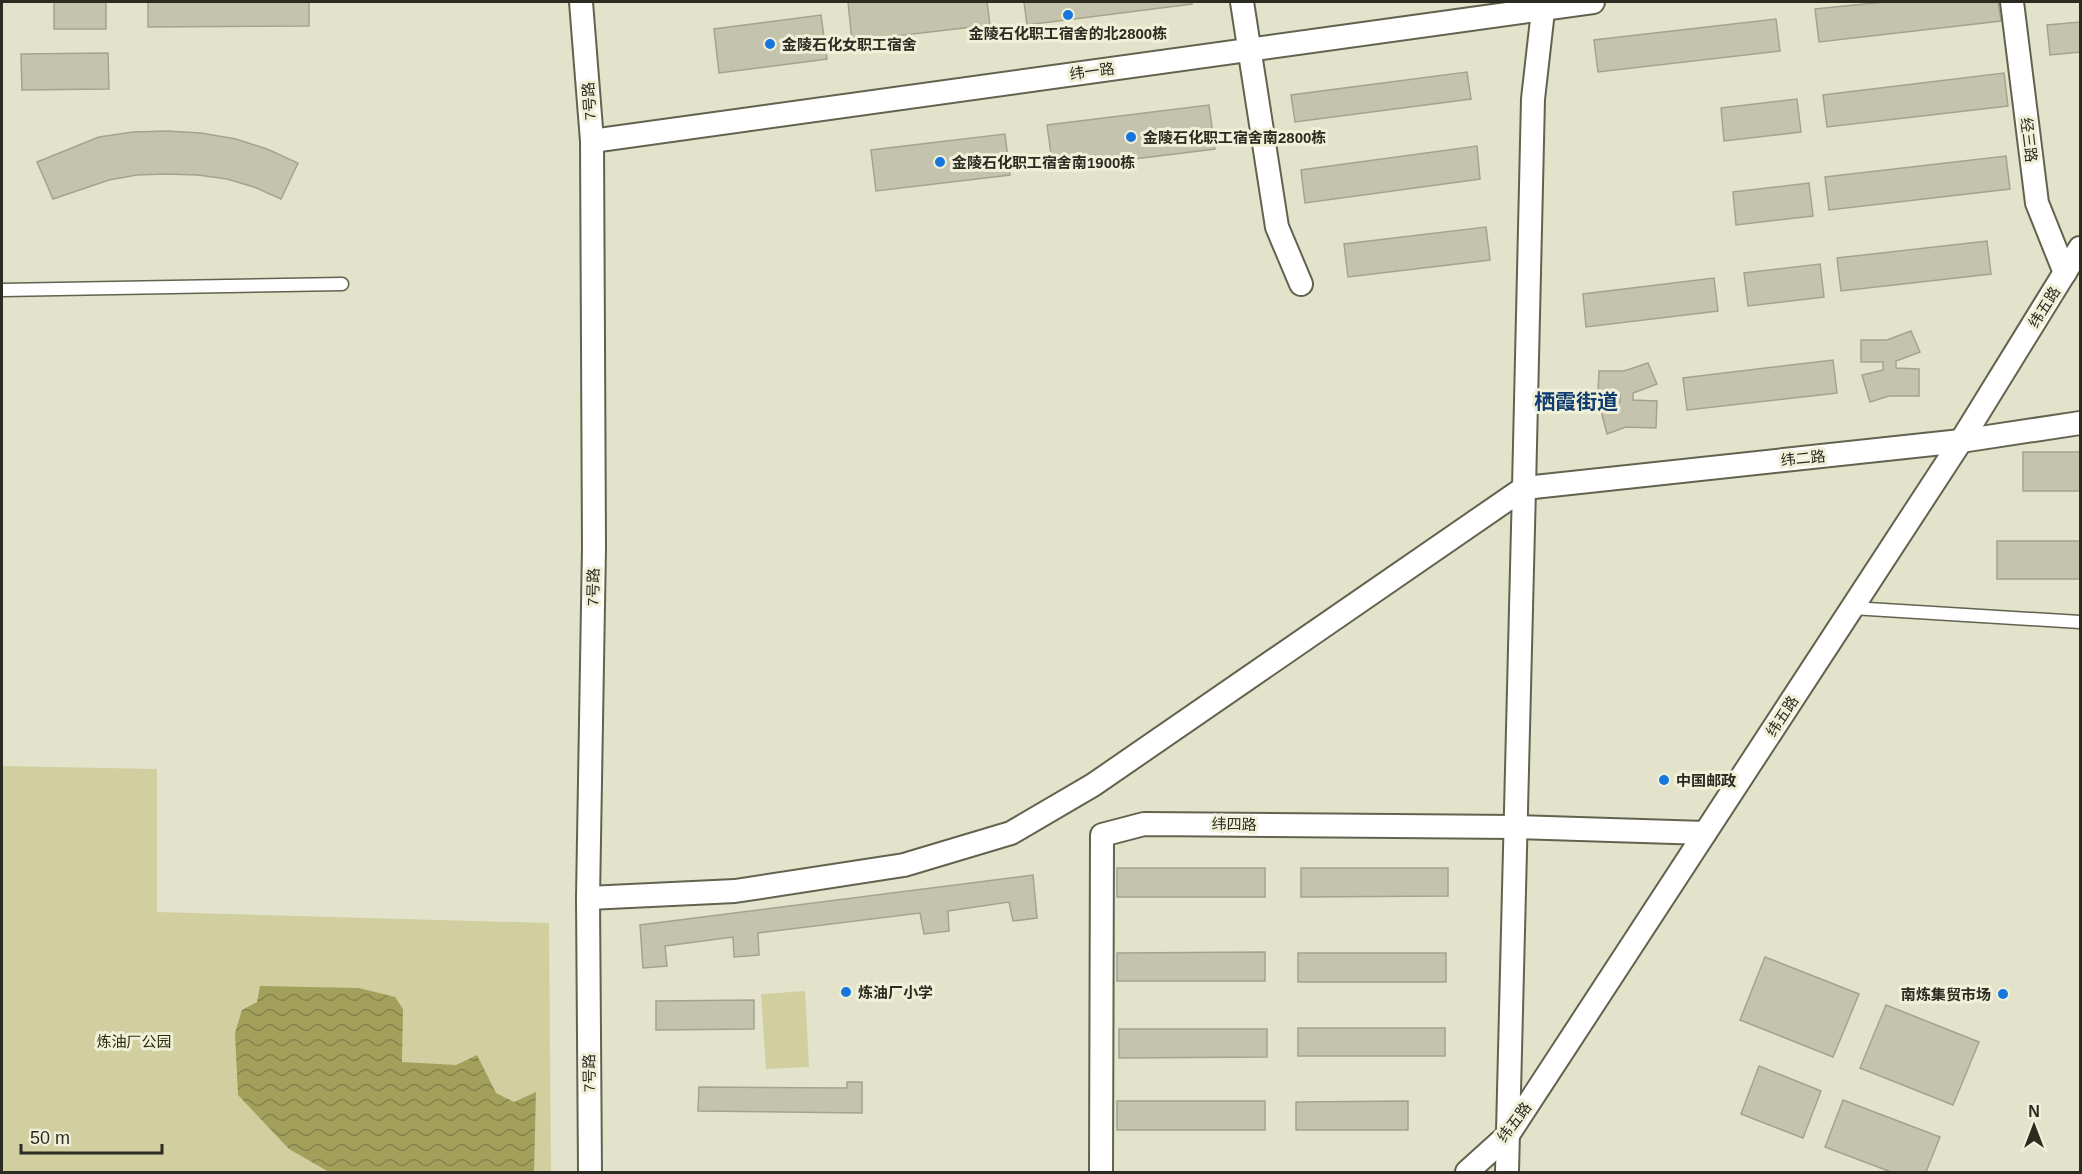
<svg xmlns="http://www.w3.org/2000/svg" width="2082" height="1174" font-family="Arial,'Noto Sans SC',sans-serif">
	<style>
		.park { fill: #d1cfa0 }
		.water { fill: url(#water-waves) }
		.building { fill: #c4c4ae; stroke: #a4a38e; stroke-width: 1.5 }
		.lines { fill: none; stroke-linecap: round; stroke-linejoin: round }
		.service-casing { stroke: #62624e; stroke-width: 15 }
		.minor-casing { stroke: #62624e; stroke-width: 26 }
		.service { stroke: #fff; stroke-width: 12 }
		.minor { stroke: #fff; stroke-width: 22 }
		.poi-dot { fill: #1775de; stroke: #f0f0d9; stroke-width: 2 }
		.labels { text-anchor: middle; dominant-baseline: central; stroke-width: 6; stroke-linejoin: round; paint-order: stroke }
		.poi-label { font-size: 15px; font-weight: bold; fill: #2b2b22; stroke: #f0f0d9; text-anchor: start }
		.street-label { font-size: 15px; fill: #2b2b22; stroke: #f0f0d9 }
		.park-label { font-size: 15px; fill: #2d2b0c; stroke: #f0f0d9 }
		.district-label { font-size: 21px; font-weight: bold; fill: #103b6e; stroke: #f0f0d9 }
	</style>
	<defs>
		<pattern id="water-waves" width="16" height="10" patternUnits="userSpaceOnUse" patternTransform="scale(1.5)"><rect width="16" height="10" fill="#a3a05c"/><path d="M0 5q4-4 8 0t8 0" fill="none" stroke="#85834c"/></pattern>
	</defs>
	<rect width="100%" height="100%" fill="#e3e3cc"/>
	<g class="park">
		<polygon points="2,766 157,769 157,912 549,923 551,1172 2,1172"/>
		<polygon points="805,991 809,1067 766,1069 761,994"/>
	</g>
	<polygon class="water" points="260,986 359,988 395,997 403,1009 402,1062 456,1065 477,1055 496,1093 514,1102 536,1092 534,1172 329,1172 289,1149 238,1095 235,1033 242,1010 257,1002"/>
	<g class="building">
		<rect x="54" y="2" width="52" height="27"/>
		<polygon points="148,2 309,2 309,26 148,27"/>
		<polygon points="848,2 987,2 990,25 852,41"/>
		<polygon points="1024,2 1192,2 1192,4 1027,25"/>
		<polygon points="1884,2 1998,2 2001,21 1819,42 1815,9"/>
		<polygon points="821,15 827,59 719,73 714,29"/>
		<polygon points="1776,19 1780,51 1598,72 1594,40"/>
		<polygon points="2080,22 2080,52 2050,55 2047,25"/>
		<polygon points="108,53 109,89 22,90 21,54"/>
		<polygon points="1467,72 1471,99 1295,122 1291,95"/>
		<polygon points="2004,73 2008,106 1827,127 1823,95"/>
		<polygon points="1797,99 1801,132 1724,141 1721,108"/>
		<polygon points="1209,105 1215,149 1053,169 1047,125"/>
		<polygon points="167,131 201,133 236,139 267,149 298,163 281,199 254,187 227,179 198,175 166,174 137,175 109,180 53,199 37,162 99,137 133,132"/>
		<polygon points="1005,134 1010,175 876,191 871,150"/>
		<polygon points="1477,146 1480,179 1305,203 1301,170"/>
		<polygon points="2006,156 2010,189 1829,210 1825,177"/>
		<polygon points="1809,183 1813,216 1736,225 1733,192"/>
		<polygon points="1486,227 1490,260 1348,277 1344,244"/>
		<polygon points="1987,241 1991,274 1841,291 1837,258"/>
		<polygon points="1820,264 1824,297 1748,306 1744,273"/>
		<polygon points="1714,278 1718,311 1586,327 1583,294"/>
		<polygon points="1911,331 1920,352 1896,361 1896,368 1919,369 1919,396 1889,396 1870,402 1862,375 1883,370 1883,362 1861,362 1861,340 1887,340"/>
		<polygon points="1833,360 1837,393 1687,410 1683,378"/>
		<polygon points="1648,363 1657,384 1633,393 1633,400 1657,401 1656,428 1626,427 1607,434 1600,407 1620,402 1620,394 1598,394 1599,371 1624,371"/>
		<rect x="2023" y="452" width="57" height="39"/>
		<rect x="1997" y="541" width="83" height="38"/>
		<rect x="1117" y="868" width="148" height="29"/>
		<polygon points="1301,868 1448,868 1448,896 1301,897"/>
		<polygon points="1033,875 1037,918 1013,921 1009,902 948,911 949,931 924,934 920,913 758,933 759,955 734,957 733,937 665,946 667,966 643,968 640,925"/>
		<polygon points="1265,952 1265,981 1117,981 1117,953"/>
		<rect x="1298" y="953" width="148" height="29"/>
		<polygon points="1765,957 1859,994 1833,1057 1740,1020"/>
		<polygon points="754,1000 754,1029 656,1030 656,1001"/>
		<polygon points="1886,1005 1979,1042 1953,1105 1860,1068"/>
		<rect x="1298" y="1028" width="147" height="28"/>
		<polygon points="1119,1029 1267,1029 1267,1057 1119,1058"/>
		<polygon points="1759,1066 1821,1091 1803,1138 1741,1114"/>
		<polygon points="847,1082 862,1082 862,1113 698,1111 699,1087 847,1088"/>
		<polygon points="1843,1100 1940,1137 1926,1172 1891,1172 1825,1147"/>
		<rect x="1117" y="1101" width="148" height="29"/>
		<polygon points="1408,1101 1408,1130 1296,1130 1296,1102"/>
	</g>
	<g class="lines">
		<g class="service-casing">
			<g id="service">
				<polyline points="2,290 342,284"/>
				<polyline points="1852,608 2080,622"/>
			</g>
		</g>
		<g class="minor-casing">
			<g id="minor">
				<polyline points="581,2 592,141 594,547 588,898 590,1172"/>
				<polyline points="1242,2 1277,227 1301,284"/>
				<polyline points="1544,2 1533,99 1524,488 1961,441 2080,423"/>
				<polyline points="2012,2 2037,203 2065,273"/>
				<polyline points="592,141 1593,2"/>
				<polyline points="588,898 735,891 904,865 1011,833 1093,785 1524,488 1507,1172"/>
				<polyline points="1101,1172 1102,835 1144,824 1516,827 1705,833"/>
				<polyline points="1467,1172 1508,1135 1961,441 2080,248"/>
			</g>
		</g>
		<use href="#service" class="service"/>
		<use href="#minor" class="minor"/>
	</g>
	<g class="poi-dot">
		<circle cx="1068" cy="15" r="6"/>
		<circle cx="770" cy="44" r="6"/>
		<circle cx="1131" cy="137" r="6"/>
		<circle cx="940" cy="162" r="6"/>
		<circle cx="1664" cy="780" r="6"/>
		<circle cx="846" cy="992" r="6"/>
		<circle cx="2003" cy="994" r="6"/>
	</g>
	<g class="labels">
		<g class="poi-label">
			<text x="1068" y="33" text-anchor="middle">金陵石化职工宿舍的北2800栋</text>
			<text x="782" y="44">金陵石化女职工宿舍</text>
			<text x="1143" y="137">金陵石化职工宿舍南2800栋</text>
			<text x="952" y="162">金陵石化职工宿舍南1900栋</text>
			<text x="1676" y="780">中国邮政</text>
			<text x="858" y="992">炼油厂小学</text>
			<text x="1991" y="994" text-anchor="end">南炼集贸市场</text>
		</g>
		<g class="street-label">
			<text transform="translate(1092 71) rotate(-8)">纬一路</text>
			<text transform="translate(589 101) rotate(-94)">7号路</text>
			<text transform="translate(2029 140) rotate(83)">经三路</text>
			<text transform="translate(2044 307) rotate(-58)">纬五路</text>
			<text transform="translate(1803 458) rotate(-6)">纬二路</text>
			<text transform="translate(593 587) rotate(-89)">7号路</text>
			<text transform="translate(1782 716) rotate(-57)">纬五路</text>
			<text transform="translate(1234 824) rotate(1)">纬四路</text>
			<text transform="translate(589 1073) rotate(-91)">7号路</text>
			<text transform="translate(1514 1122) rotate(-53)">纬五路</text>
		</g>
		<g class="park-label">
			<text x="134" y="1041">炼油厂公园</text>
		</g>
		<g class="district-label">
			<text x="1576" y="401">栖霞街道</text>
		</g>
	</g>
	<rect width="2082" height="1174" fill="none" stroke="#2b2b22" stroke-width="6"/>
	<g transform="translate(2034 1126)" stroke="#f0f0d9" stroke-width="4.5" paint-order="stroke">
	<path d="M0-4.5L10 22L0 15L-10 22Z" fill="#2b2b22"/>
	<text y="-9" font-size="16" font-weight="bold" text-anchor="middle" fill="#2b2b22">N</text>
	</g>
	<path d="M21 1144v9h141v-9" fill="none" stroke="#2b2b22" stroke-width="3"/>
	<text x="30" y="1144" font-size="18" fill="#2b2b22" stroke="#f0f0d9" stroke-width="4.5" paint-order="stroke">50 m</text>
</svg>
